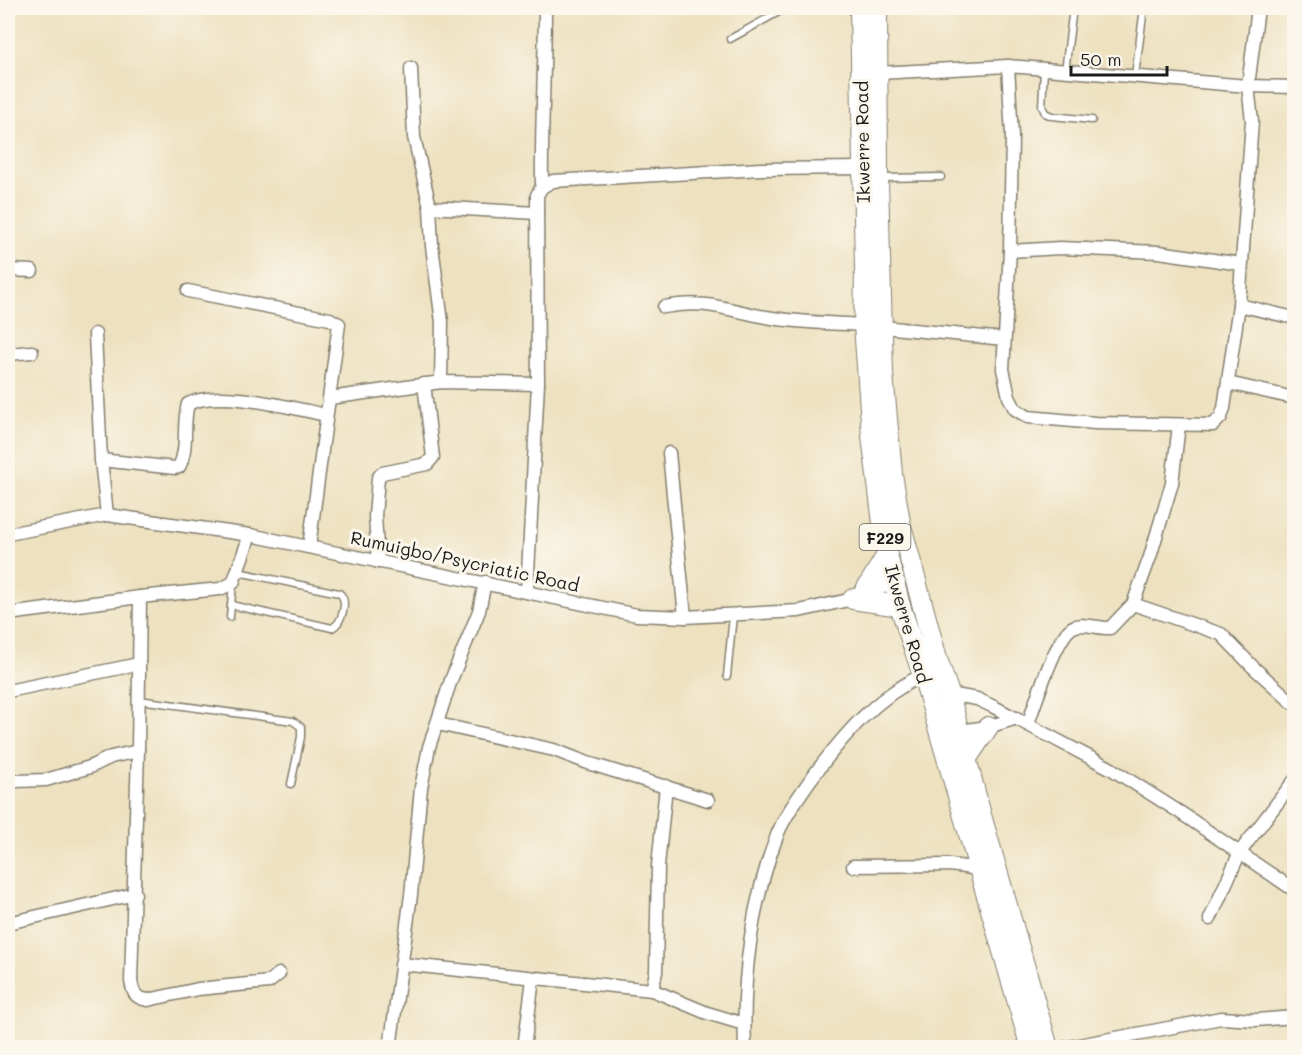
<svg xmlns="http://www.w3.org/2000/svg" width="1302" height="1055" font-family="Mali,sans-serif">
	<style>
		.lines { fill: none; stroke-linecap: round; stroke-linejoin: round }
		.service-casing { stroke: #847e6e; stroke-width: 9 }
		.minor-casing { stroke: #847e6e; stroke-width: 15 }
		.primary-casing { stroke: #847e6e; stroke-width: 22 }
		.service { stroke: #fff; stroke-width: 6 }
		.minor { stroke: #fff; stroke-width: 12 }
		.primary { stroke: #fff; stroke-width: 20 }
		.labels { text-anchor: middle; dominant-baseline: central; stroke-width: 6; stroke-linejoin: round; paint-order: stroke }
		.shield { fill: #fbf7ec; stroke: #5f5e5a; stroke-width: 1.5 }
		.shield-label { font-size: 16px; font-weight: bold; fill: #1c1c1c }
		.street-label { font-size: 18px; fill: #1c1c1c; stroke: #fbf7ec }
	</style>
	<rect width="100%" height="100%" fill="#fbf7ec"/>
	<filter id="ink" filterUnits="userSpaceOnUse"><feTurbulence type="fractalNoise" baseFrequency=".0167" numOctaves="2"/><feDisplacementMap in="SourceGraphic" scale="12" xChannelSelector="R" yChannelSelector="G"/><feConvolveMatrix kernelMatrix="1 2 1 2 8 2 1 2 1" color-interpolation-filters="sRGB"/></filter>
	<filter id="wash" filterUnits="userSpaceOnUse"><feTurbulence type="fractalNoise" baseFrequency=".008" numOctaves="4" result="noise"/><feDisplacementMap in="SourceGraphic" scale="24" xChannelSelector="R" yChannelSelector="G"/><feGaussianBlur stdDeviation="1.35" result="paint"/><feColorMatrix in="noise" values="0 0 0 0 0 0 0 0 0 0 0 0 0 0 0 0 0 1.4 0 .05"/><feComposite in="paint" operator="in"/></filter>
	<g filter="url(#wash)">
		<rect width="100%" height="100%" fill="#ede1c0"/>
	</g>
	<g filter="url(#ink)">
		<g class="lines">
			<g class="service-casing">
				<g id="service">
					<polyline points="730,39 786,8"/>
					<polyline points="1044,70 1042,106 1045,113 1052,116 1092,120"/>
					<polyline points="1065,71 1073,8"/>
					<polyline points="1135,76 1144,8"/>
					<polyline points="882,178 941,177"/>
					<path d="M231,605L332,628C342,623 349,600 339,593L238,572"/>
					<polyline points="230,617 233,583"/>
					<polyline points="727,676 733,615"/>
					<polyline points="139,700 293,721 301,727 301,737 291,784"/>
				</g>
			</g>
			<g class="minor-casing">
				<g id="minor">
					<polyline points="1008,66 1012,136 1010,251 1003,369 1009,397 1015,409 1028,417 1095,423 1213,425 1221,417 1224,408 1239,305 1252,121 1248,86 1258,8"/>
					<polyline points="411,68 414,137 430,207 432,246 442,322 441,382"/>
					<polyline points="878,73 1008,66 1248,86 1294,87"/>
					<path d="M542,187C541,127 545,68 545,8"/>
					<polyline points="430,207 537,213"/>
					<polyline points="1010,251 1060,248 1159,252 1241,264"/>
					<polyline points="8,270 32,271"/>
					<polyline points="188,291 330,319 339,324 309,547"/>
					<polyline points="1239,305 1294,318"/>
					<path d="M664,307C706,299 727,310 766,317C798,323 832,323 864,325"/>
					<polyline points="883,327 1004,339"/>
					<polyline points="95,334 101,460 107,515"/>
					<polyline points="8,354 32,352"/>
					<polyline points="1228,383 1294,398"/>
					<polyline points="330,398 441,382 538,384"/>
					<polyline points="669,453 685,617"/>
					<path d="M101,460L175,468L179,467C189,448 182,424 188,404C219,388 292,408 326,415"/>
					<polyline points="8,534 107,515 250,535 637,615 685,617 799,611 853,599 864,593 899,582"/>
					<polyline points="378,562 375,516 378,478 382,473 427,464 433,457 424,384"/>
					<polyline points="527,592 538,384 537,195 542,187 553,181 761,169 863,168"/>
					<polyline points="140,597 220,589 233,583 250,535"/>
					<polyline points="1133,604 1221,634 1253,667 1294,704"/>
					<path d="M8,614L140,597L138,751L131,981C133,993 135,998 148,1000L198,989L269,982L279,974"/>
					<polyline points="8,691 139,664"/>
					<polyline points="949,694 977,699 994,707 1110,768 1181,813 1294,890"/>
					<polyline points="438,724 554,750 588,763 708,800"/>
					<path d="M1028,724C1035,704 1056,636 1073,627C1083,622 1100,629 1110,628L1133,604L1150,557L1172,483L1179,425"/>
					<polyline points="959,731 988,727 1017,718"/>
					<polyline points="8,783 16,781 46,780 90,767 111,757 138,751"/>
					<polyline points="853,866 950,865 979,869"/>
					<polyline points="1210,919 1240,852 1294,781"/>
					<polyline points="8,923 135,894"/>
					<polyline points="401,964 652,990 707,1013 744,1024"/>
					<polyline points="652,990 656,972 658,866 666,786"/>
					<polyline points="390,1048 411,895 421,788 429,747 451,680 479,611 485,582"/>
					<polyline points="524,1048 533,979"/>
					<path d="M745,1048C742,976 752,900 778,833C786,814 799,796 811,779C842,737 875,697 923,675"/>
					<polyline points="1063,1048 1221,1018 1256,1020 1294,1017"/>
				</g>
			</g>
			<g class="primary-casing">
				<g id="primary">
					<polyline points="860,8 865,270 864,325 872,436 887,555 900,606 923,675 1031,1048"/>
					<polyline points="877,8 878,178 883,374 892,474 900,522 937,659 949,694 981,815 1048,1048"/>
					<polyline points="864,593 887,555"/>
					<polyline points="853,599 900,606"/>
					<polyline points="967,758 988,727"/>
				</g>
			</g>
			<use href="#service" class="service"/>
			<use href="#minor" class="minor"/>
			<use href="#primary" class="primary"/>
		</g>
	</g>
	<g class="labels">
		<rect class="shield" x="859.5" y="524" width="51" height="26" rx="4.5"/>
		<g class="shield-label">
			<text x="885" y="537">F229</text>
		</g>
		<g class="street-label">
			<text transform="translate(862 142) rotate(-91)">Ikwerre Road</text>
			<text transform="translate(465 561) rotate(12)">Rumuigbo/Psycriatic Road</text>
			<text transform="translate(908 624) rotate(74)">Ikwerre Road</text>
		</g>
	</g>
	<rect width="1302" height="1055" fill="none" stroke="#fbf7ec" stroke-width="30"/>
	<path d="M1071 66v9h96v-9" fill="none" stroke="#1c1c1c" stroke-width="3"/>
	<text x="1080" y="66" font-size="18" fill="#1c1c1c" stroke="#fbf7ec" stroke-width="4.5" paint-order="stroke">50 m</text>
</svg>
